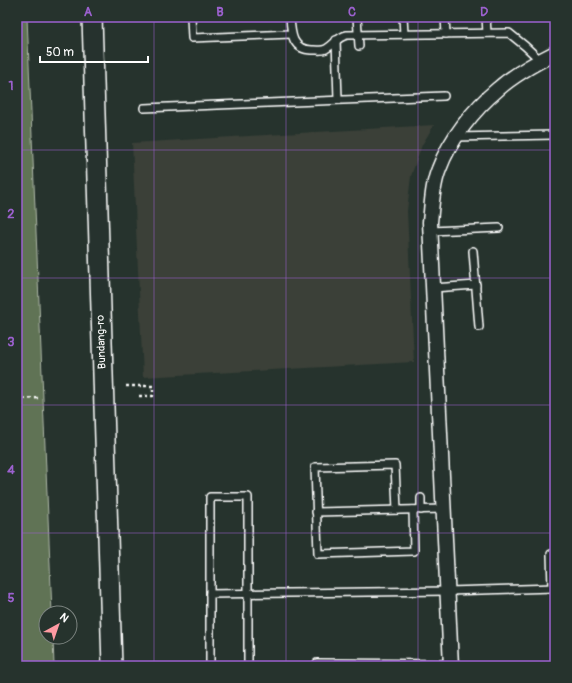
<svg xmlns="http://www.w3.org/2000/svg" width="572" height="683" font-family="Pangolin,sans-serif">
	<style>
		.built { fill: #3a4038 }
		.green { fill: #607355; stroke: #b0b9aa }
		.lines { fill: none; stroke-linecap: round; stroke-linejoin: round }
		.lane-casing { stroke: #fff; stroke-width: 10 }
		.street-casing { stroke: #fff; stroke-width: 17 }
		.secondary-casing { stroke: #fff; stroke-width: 22 }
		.path { stroke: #fff; stroke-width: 2.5; stroke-dasharray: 3 3; stroke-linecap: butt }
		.lane { stroke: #26332d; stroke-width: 7 }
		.street { stroke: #26332d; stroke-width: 14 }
		.secondary { stroke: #26332d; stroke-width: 19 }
		.grid { fill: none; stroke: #9c61cf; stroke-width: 1; stroke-opacity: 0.55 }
		.labels { text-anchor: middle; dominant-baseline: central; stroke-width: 4; stroke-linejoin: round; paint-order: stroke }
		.street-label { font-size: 11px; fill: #fff; stroke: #26332d }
		.neatline { fill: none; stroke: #9c61cf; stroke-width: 1.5 }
		.grid-label { font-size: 13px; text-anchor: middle; font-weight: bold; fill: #9c61cf }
	</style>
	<rect width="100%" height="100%" fill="#26332d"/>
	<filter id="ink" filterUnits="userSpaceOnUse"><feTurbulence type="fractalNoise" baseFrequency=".025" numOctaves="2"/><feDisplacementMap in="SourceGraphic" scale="8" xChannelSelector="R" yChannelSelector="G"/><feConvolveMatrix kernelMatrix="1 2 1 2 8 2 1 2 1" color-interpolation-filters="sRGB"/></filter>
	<g filter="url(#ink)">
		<polygon class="built" points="434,125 422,145 411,176 407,211 414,362 143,377 132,143"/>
		<polygon class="green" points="17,17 27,17 52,613 46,613 46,637 53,637 54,666 17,666"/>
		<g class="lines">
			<g class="lane-casing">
				<g id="lane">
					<polyline points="191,17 192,38 291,34"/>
					<path d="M290,17C291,34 292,51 314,50C318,50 322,51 326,49C335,44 337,37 347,35L509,33L525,46L541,61"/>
					<polyline points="357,17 359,46"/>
					<polyline points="403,17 404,34"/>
					<polyline points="445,17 446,34"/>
					<polyline points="486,17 487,33"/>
					<polyline points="336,40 338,99"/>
					<polyline points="144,108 444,96"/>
					<polyline points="456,137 554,135"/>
					<polyline points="431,231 499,228"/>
					<polyline points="473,251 479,327"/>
					<polyline points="433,288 476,285"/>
					<polyline points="421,498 421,510"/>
					<polyline points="397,510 395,465 315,467 318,554 414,551 413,510"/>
					<polyline points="316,512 444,509"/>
					<polyline points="552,588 551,554 555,554"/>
					<polyline points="210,594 448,591 555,588"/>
					<polyline points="210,666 210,497 248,497 248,666"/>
					<polyline points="317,666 317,663 451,664"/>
				</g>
			</g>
			<g class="street-casing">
				<path id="street" d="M451,666L430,222C432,205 432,186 439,169C450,139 474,109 498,89C515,74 535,63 555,53"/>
			</g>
			<g class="secondary-casing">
				<polyline id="secondary" points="92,17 112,666"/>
			</g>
			<g class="path">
				<polyline points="126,386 153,386 153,396 136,396"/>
				<polyline points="17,399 39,398"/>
			</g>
			<use href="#lane" class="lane"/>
			<use href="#street" class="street"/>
			<use href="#secondary" class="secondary"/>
		</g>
	</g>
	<path class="grid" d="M154,17V666M286,17V666M418,17V666M17,150H555M17,278H555M17,405H555M17,533H555"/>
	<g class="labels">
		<g class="street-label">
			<text transform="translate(101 342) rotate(-92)">Bundang-ro</text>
		</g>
	</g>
	<rect width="572" height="683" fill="none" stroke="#26332d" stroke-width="44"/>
	<g transform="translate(58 625) rotate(40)"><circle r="19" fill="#26332d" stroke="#7d8581"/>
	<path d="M0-3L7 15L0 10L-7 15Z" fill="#ff9aa2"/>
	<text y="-6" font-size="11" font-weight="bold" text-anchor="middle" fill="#ffffff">N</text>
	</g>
	<path d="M40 56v6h108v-6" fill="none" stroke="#ffffff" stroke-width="2"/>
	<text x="46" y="56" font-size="12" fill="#ffffff" stroke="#26332d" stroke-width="3" paint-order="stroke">50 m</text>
	<rect x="22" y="22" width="528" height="639" class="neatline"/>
	<g class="grid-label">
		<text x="88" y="16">A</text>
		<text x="220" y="16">B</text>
		<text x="352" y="16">C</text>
		<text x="484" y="16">D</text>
		<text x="11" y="90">1</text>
		<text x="11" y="218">2</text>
		<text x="11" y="346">3</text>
		<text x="11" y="474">4</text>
		<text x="11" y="602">5</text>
	</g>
</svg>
